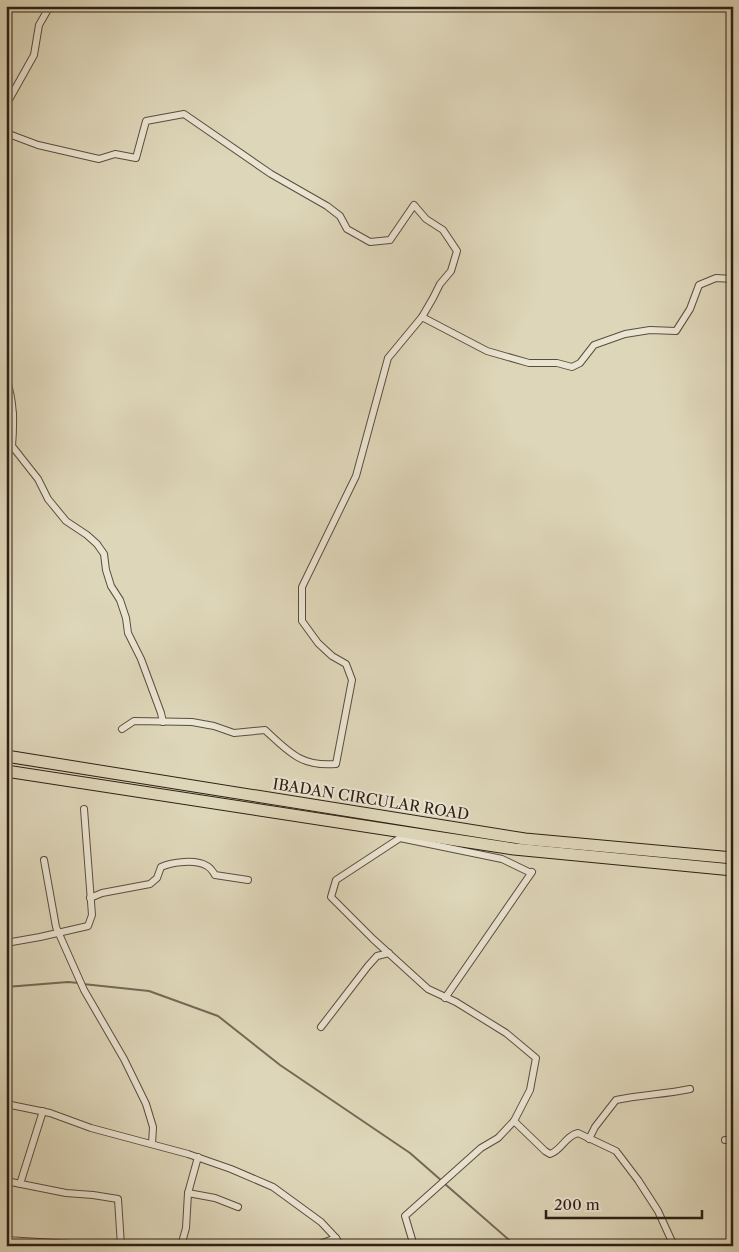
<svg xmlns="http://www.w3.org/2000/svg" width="739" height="1252" font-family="'Libre Caslon Text',serif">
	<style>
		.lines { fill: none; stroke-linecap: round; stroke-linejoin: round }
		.stream { stroke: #746855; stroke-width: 2 }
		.street-casing { stroke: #5b4d3d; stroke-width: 8 }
		.highway-casing { stroke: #2f1f14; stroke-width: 13 }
		.street { stroke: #eae4d2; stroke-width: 6 }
		.highway { stroke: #ded6b9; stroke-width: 11 }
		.labels { text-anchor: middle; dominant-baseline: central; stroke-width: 4; stroke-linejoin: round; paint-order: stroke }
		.street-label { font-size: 15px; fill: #2f1f14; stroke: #eae4d2 }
	</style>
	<rect width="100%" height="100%" fill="#ded6b9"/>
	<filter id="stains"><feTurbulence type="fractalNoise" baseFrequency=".004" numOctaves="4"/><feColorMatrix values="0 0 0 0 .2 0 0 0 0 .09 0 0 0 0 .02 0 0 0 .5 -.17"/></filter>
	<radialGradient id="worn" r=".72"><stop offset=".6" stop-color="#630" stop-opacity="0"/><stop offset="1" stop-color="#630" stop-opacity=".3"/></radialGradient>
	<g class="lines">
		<g class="stream">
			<polyline points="83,984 149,991 218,1016 280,1065 410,1153 442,1181"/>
			<polyline points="6,987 68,982 79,983"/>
			<polyline points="445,1184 516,1246"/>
		</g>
		<g class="street-casing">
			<g id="street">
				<polyline points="6,105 34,55 39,25 50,6"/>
				<path d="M6,133L38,145L99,159L115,154L136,158L146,121L184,114L271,174L327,206L340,216L347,229L370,242L390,240L414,205L426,219L443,230L457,251L451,271L440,284L433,298L422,317L388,358L356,476L302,587V621L318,643L332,656L346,664L352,680L336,764C301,767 289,752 265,730L234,733L214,726L192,722L134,721L122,729"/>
				<polyline points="422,317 487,351 529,363 557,363 572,367 580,363 594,345 625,334 650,330 676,331 690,309 699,285 716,278 733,279"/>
				<path d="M6,378C14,401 14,422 12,446L38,479L48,499L66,521L87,535L97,544L104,554L106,570L111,586L120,600L126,618L128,633L141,659L161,713L163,722"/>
				<polyline points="6,411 13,414"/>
				<polyline points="44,860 56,927 84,990 124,1059 146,1104 153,1127 152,1144"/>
				<path d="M531,873L502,859L400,838L336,880L331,897L373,939L428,989L456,1002L506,1033L536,1058L530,1090L514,1121L545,1151L550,1154C562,1150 565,1136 578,1133L616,1151L638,1180L658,1211L674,1246"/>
				<path d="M90,898L102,893L150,884L157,878L161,867C172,862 196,859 207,866C211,868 213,872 215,875L248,880"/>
				<polyline points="6,943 40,937 88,926 92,915 84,809"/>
				<polyline points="445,998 532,872"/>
				<polyline points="321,1027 368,966 377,956 389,953"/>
				<polyline points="6,1104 50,1113 91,1128 188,1154 231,1169 273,1187 321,1222 336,1238 341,1246"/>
				<path d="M589,1139L595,1127L616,1100C641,1095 666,1094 690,1089"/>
				<polyline points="725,1140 733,1140"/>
				<polyline points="6,1181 66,1193 93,1195 118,1199 121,1246"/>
				<polyline points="20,1184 43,1111"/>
				<polyline points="188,1193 215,1198 238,1207"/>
				<polyline points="6,1240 106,1246"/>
				<polyline points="181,1246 186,1228 188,1193 198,1157"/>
				<polyline points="314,1246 336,1238"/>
				<polyline points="414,1246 405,1216 481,1148 498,1138 514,1121"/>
				<polyline points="732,1246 733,1245"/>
			</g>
		</g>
		<g class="highway-casing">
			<g id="highway">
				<polyline points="6,756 525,839 733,858"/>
				<polyline points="6,771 514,849 733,870"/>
			</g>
		</g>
		<use href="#street" class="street"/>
		<use href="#highway" class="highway"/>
	</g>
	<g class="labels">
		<g class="street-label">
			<text transform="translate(371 799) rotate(9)">IBADAN CIRCULAR ROAD</text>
		</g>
	</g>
	<rect width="739" height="1252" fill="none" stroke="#ded6b9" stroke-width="25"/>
	<rect x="8" y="8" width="724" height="1237" fill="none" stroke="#2f1f14" stroke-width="2.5"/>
	<rect x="12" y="12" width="714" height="1227" fill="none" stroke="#2f1f14"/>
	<path d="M546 1210v8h156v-8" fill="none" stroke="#2f1f14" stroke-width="2.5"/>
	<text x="554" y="1210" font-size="15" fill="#2f1f14" stroke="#eae4d2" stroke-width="4" paint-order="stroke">200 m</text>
	<rect width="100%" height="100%" filter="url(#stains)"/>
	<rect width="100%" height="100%" fill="url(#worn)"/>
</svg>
